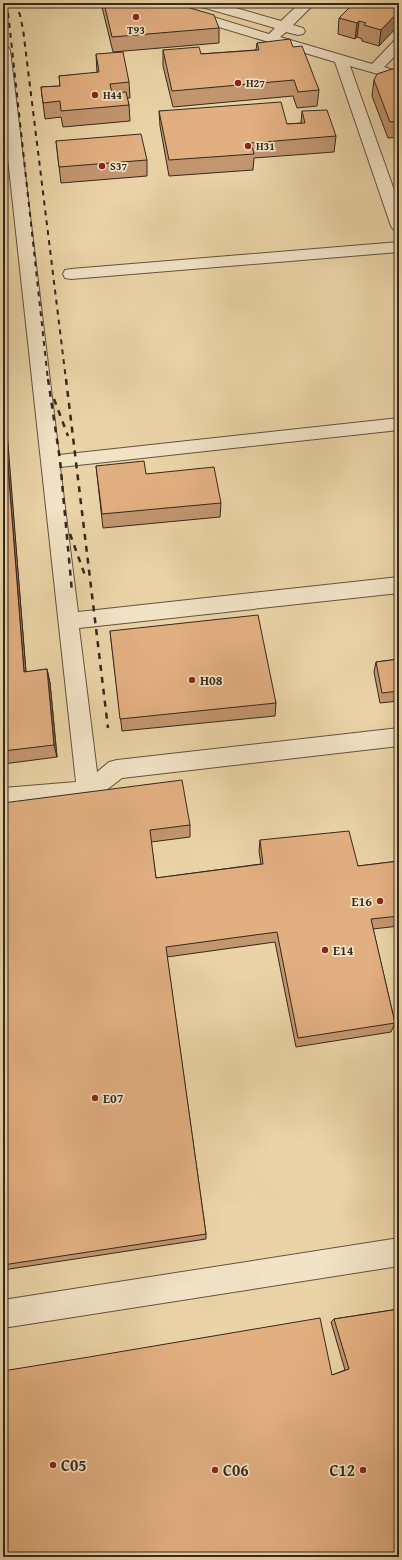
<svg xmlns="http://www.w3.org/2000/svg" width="402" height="1560" font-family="'Gentium Book Plus',serif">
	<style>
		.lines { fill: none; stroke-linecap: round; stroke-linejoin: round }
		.minor-casing { stroke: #64533f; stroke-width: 2 }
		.minor { fill: #f1e3c6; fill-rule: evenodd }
		.rail-far1 { stroke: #37281c; stroke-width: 2; stroke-dasharray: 5 5; stroke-linecap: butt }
		.rail { stroke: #37281c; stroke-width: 2.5; stroke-dasharray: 6 6; stroke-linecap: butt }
		.wall { fill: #c2966f; stroke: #37281c }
		.shaded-wall { fill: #9e7a5a; stroke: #37281c }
		.building { fill: #e2af81; stroke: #37281c }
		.poi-dot { fill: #8f2418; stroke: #f1e3c6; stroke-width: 1.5 }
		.labels { text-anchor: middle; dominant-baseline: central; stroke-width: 3.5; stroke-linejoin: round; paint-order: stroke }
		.far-poi-label { font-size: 11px; font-weight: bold; fill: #37281c; stroke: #f1e3c6; text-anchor: start }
		.poi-label { font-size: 13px; font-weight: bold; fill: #37281c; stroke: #f1e3c6; text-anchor: start }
		.near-poi-label { font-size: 16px; font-weight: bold; fill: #37281c; stroke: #f1e3c6; text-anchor: start }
	</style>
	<rect width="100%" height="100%" fill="#ead4a7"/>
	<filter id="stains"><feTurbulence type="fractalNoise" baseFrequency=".005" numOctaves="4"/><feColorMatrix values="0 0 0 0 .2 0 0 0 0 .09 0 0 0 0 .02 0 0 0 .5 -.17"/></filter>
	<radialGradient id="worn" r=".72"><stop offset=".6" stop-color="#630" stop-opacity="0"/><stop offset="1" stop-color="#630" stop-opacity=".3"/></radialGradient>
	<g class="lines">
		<g class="minor-casing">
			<g id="minor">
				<polygon points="147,3 167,3 269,34 275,28 198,6 196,3 218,3 281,21 300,3 315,3 293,25 303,28 305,31 303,34 298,35 286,32 280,37 372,64 394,41 399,40 399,52 384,67 399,72 399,80 350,66 399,204 399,231 393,229 391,226 335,62 149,6"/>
				<polygon points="3,46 8,47 10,50 59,455 399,418 399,430 60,467 78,612 399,577 399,593 79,628 97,772 109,762 117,760 399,728 399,746 122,778 96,798 88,801 56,802 3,808 3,788 76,782 3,113"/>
				<polygon points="399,242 399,252 71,279 65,278 63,274 65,270 71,269"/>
				<polygon points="399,1238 399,1266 3,1328 3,1300"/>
			</g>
		</g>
		<use href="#minor" class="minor"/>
		<g class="rail-far1">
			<polyline points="7,3 48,380"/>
			<polyline points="15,3 20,15 23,29 66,380"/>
		</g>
		<g class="rail">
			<polyline points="48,379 60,460 72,592"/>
			<polyline points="66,379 108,728"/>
			<polyline points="54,399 68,436"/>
			<polyline points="70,534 86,578"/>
		</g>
	</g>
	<g class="wall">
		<polygon points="101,3 173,3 219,28 219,43 113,52"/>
		<polygon points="399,3 379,46 362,41 362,39 357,37 355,39 338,34 339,18"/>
		<polygon points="257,43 293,47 319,90 317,106 297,108 293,96 173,107 163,66 163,50 201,54 256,50"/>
		<polygon points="96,54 129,82 130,98 127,98 129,105 130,121 63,127 61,117 45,119 41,87 60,86 59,76 97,73"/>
		<polygon points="399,70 399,137 388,138 372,96 374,80"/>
		<polygon points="159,111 287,124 301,123 302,111 336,136 334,152 254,158 253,170 169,176 160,126"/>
		<polygon points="56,141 147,160 147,176 61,183"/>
		<polygon points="3,388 26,672 47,669 50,683 57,757 3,764"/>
		<polygon points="96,466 146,474 221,503 220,517 103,528"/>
		<polygon points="110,631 276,703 275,716 122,731"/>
		<polygon points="399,659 399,701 380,703 374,672 376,662"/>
		<polygon points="3,803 190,825 190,837 151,842 156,878 261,864 259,851 260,840 358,866 399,861 399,926 373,929 395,1023 391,1032 296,1047 275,942 167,957 206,1234 206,1239 3,1270"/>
		<polygon points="399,1309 399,1557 332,1375 345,1370 331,1322 334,1319"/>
	</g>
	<g class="shaded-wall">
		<polygon points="399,7 399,25 379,46 381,30"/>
		<polygon points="359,21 357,37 355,39 357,23"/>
		<polygon points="3,388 4,393 27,685 24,672 3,402"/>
		<polygon points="47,669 50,683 57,757 54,745"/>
	</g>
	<g class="building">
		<polygon points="104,3 173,3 214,15 219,28 112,37"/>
		<polygon points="354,3 399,3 399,7 398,8 399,8 399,11 381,30 364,25 366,23 359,21 357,23 339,18"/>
		<polygon points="290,39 293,47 302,46 319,90 298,92 294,80 172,91 163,50 199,47 201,54 259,50 257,43"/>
		<polygon points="123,52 129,82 110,84 112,93 126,92 129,105 61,111 60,101 43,103 41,87 60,86 59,76 99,72 96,54"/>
		<polygon points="392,69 399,70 399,121 390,122 374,80 377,74"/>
		<polygon points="281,102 287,124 305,123 302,111 327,110 336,136 251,143 254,154 169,160 159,111"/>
		<polygon points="141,134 147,160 59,167 56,141"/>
		<polygon points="3,402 24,672 47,669 54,745 3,751"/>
		<polygon points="144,461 146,474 214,467 221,503 102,514 96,466"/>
		<polygon points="258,615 276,703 120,719 110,631"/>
		<polygon points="399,659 399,691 382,693 376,662"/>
		<polygon points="182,780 190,825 150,830 156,878 263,864 260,840 349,831 358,866 399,861 399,916 371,919 395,1023 298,1038 277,932 166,947 206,1234 3,1265 3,803"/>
		<polygon points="399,1309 399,1557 3,1557 3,1371 89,1357 320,1318 332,1375 349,1369 334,1319"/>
	</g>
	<g class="poi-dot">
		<circle cx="136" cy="17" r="4"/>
		<circle cx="238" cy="83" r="4"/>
		<circle cx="95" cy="95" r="4"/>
		<circle cx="248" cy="146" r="4"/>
		<circle cx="102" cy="166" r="4"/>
		<circle cx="192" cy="680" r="4"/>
		<circle cx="380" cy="901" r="4"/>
		<circle cx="325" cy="950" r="4"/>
		<circle cx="95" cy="1098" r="4"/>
		<circle cx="53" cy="1465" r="4"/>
		<circle cx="215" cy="1470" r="4"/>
		<circle cx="363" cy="1470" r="4"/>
	</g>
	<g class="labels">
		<g class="far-poi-label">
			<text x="136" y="30" text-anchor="middle">T93</text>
			<text x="246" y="83">H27</text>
			<text x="103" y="95">H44</text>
			<text x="256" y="146">H31</text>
			<text x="110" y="166">S37</text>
		</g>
		<g class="poi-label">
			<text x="200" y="680">H08</text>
			<text x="372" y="901" text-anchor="end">E16</text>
			<text x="333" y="950">E14</text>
			<text x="103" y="1098">E07</text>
		</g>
		<g class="near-poi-label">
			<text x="61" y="1465">C05</text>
			<text x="223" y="1470">C06</text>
			<text x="355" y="1470" text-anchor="end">C12</text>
		</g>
	</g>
	<rect width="402" height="1560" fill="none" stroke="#ead4a7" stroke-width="16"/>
	<rect x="4" y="4" width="394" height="1552" fill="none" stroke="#37281c" stroke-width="2"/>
	<rect x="8" y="8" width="386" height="1544" fill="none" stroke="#37281c"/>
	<rect width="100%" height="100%" filter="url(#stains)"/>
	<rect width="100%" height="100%" fill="url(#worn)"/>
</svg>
